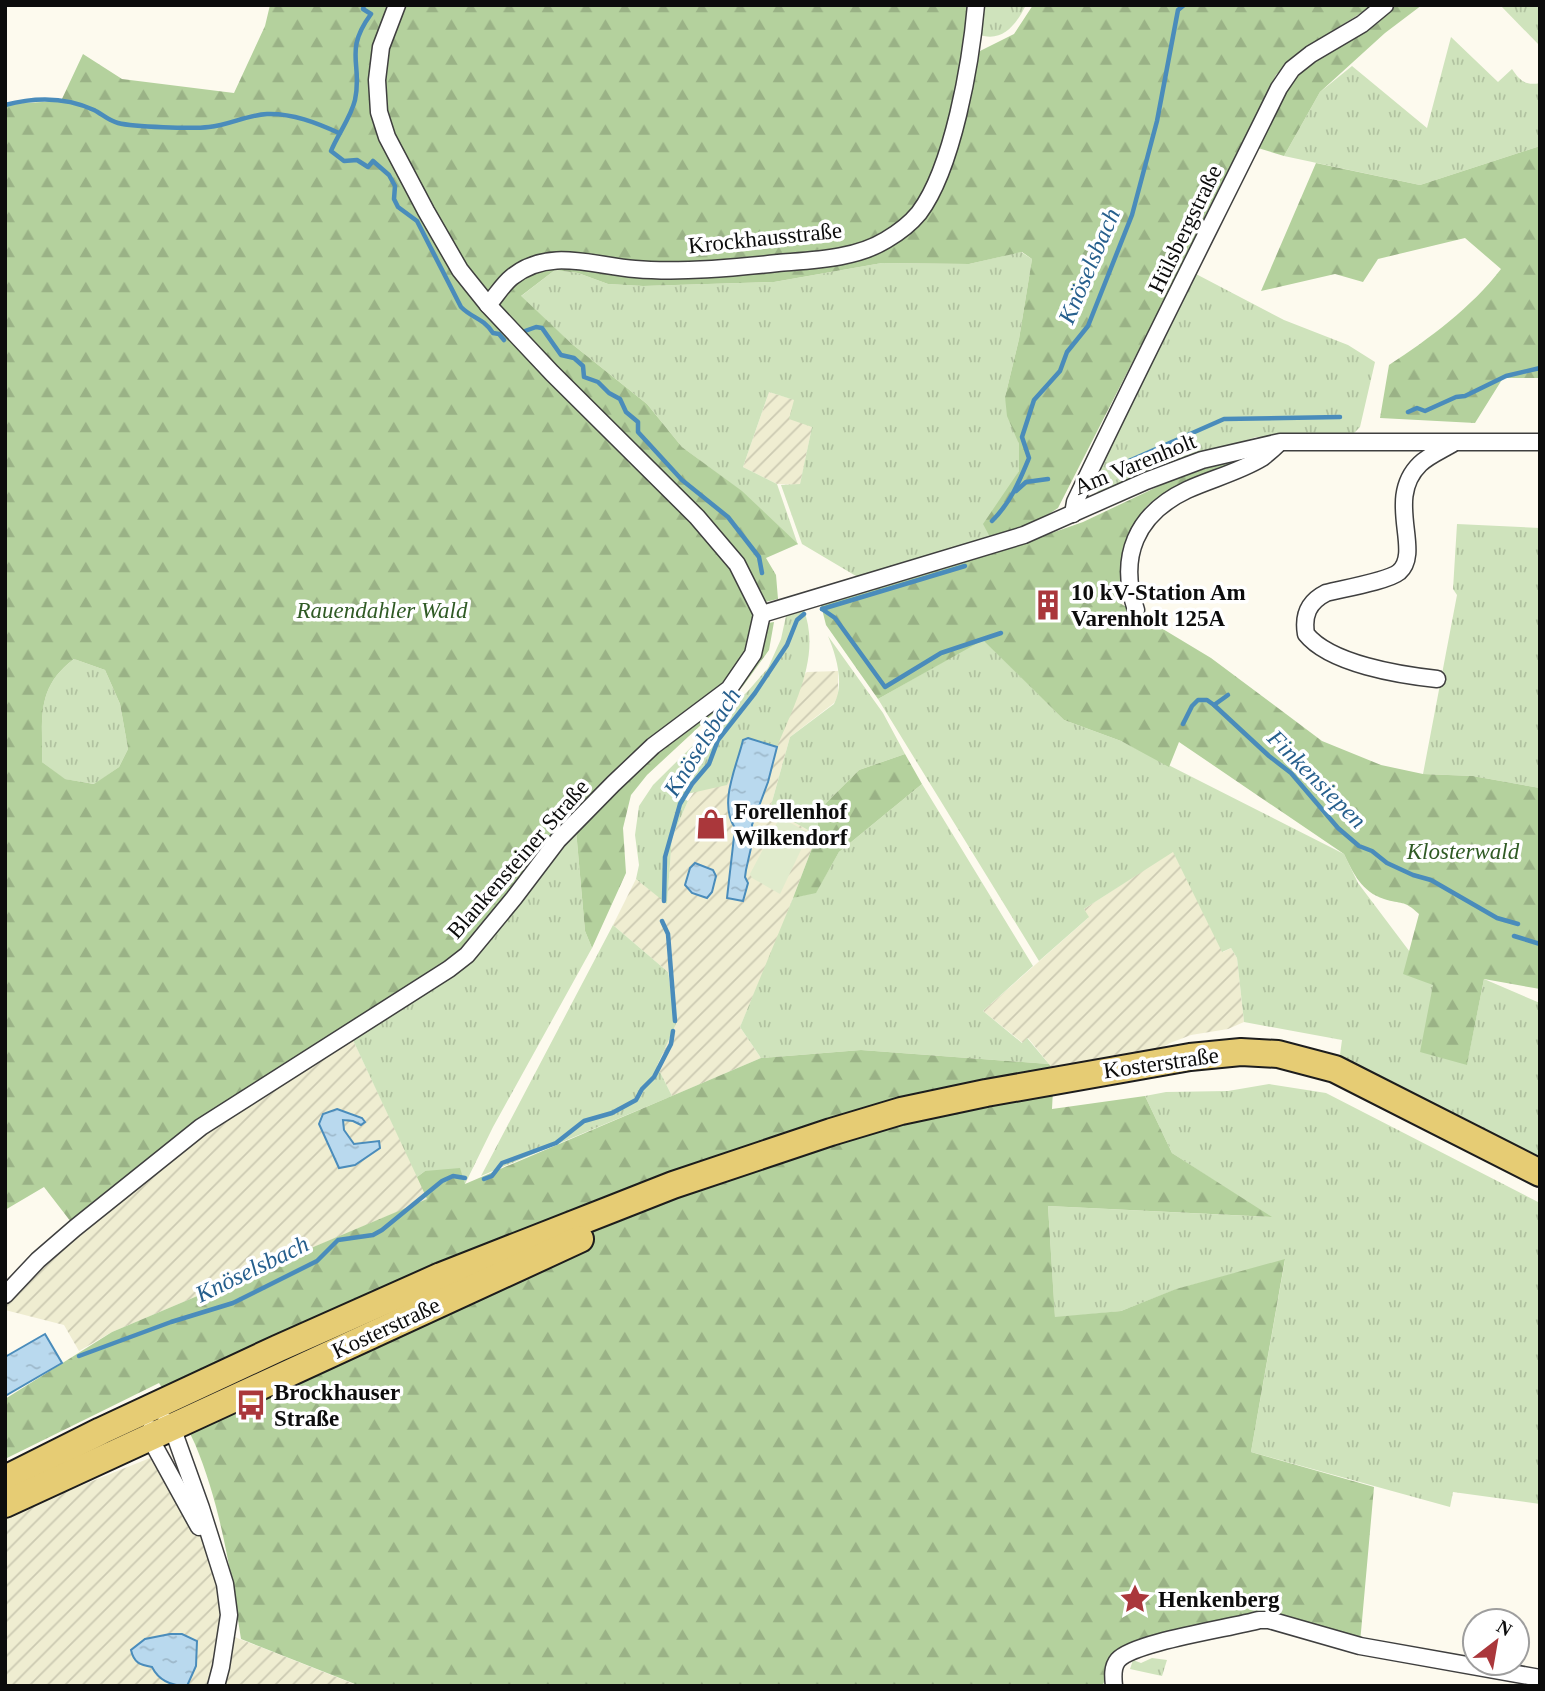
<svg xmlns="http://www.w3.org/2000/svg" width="1545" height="1691" font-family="Georgia,serif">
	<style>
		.farmland { fill: url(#farmland-furrows) }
		.grass { fill: url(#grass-tufts) }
		.forest { fill: url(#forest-firs); fill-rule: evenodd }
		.pitch { fill: #e0ebcc }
		.water { fill: url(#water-ripples); stroke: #4a8cbb; stroke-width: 2 }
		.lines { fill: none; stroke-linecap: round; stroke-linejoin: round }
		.stream { stroke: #4a8cbb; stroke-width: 4.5 }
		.street-casing { stroke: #3f3f3f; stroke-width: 19 }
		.primary-casing { stroke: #1d1d1d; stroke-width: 30 }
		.street { stroke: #fff; stroke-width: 16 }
		.primary { stroke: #e6cc74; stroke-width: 26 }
		.labels { text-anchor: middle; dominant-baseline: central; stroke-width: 7; stroke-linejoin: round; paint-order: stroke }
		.street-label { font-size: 23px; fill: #0c0c0c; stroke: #fff }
		.poi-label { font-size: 23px; font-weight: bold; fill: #0c0c0c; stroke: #fff; text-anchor: start }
		.park-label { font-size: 23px; font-style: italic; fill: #305b25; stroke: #fff }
		.water-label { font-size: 24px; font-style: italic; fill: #265f8d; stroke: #fff }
	</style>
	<defs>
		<pattern id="farmland-furrows" width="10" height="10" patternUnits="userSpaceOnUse" patternTransform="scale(1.75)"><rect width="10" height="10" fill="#efedd1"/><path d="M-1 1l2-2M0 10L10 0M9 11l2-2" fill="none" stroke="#cccab2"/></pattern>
		<pattern id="grass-tufts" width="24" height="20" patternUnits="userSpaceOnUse" patternTransform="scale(1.75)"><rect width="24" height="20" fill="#cfe3bc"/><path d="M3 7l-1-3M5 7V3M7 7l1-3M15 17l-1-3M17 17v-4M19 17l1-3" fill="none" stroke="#b1c2a0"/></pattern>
		<pattern id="forest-firs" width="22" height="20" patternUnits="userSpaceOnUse" patternTransform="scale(1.75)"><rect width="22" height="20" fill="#b4d19d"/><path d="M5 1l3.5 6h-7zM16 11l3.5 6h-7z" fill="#9ab286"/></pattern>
		<pattern id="water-ripples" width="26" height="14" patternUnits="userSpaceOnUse" patternTransform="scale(1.75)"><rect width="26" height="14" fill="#b9d9ee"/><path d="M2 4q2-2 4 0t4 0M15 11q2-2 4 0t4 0" fill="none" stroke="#9eb9cb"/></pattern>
	</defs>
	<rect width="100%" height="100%" fill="#fdfaee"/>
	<g class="farmland">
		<polygon points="769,392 795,400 812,427 800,485 777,484 743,467"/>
		<polygon points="838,671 838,697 834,703 790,737 770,809 817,835 777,940 740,1027 761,1058 672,1096 657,1066 676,1024 668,972 613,925 636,879 667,903 672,837 688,801 732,736 807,672"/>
		<polygon points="1173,851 1223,952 1231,948 1237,958 1244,1022 1228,1029 1191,1035 1170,1043 1153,1053 1054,1070 1028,1038 1023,1043 983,1011 1088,918 1084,909"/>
		<polygon points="352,1038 428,1199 112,1332 79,1351 64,1325 5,1310 5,1304 46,1261 207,1130"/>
		<polygon points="150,1458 181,1500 209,1552 222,1595 222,1632 359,1686 5,1686 5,1516"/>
	</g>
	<g class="grass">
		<path d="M981,5H1026C1016,25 1002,44 977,34Z"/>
		<polygon points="1500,5 1540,5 1540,46"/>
		<path d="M1451,37L1498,82L1512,69C1520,81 1526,86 1540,83V146L1420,185L1284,156L1320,92L1352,66L1427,128Z"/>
		<polygon points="1021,252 1032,259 1019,339 1005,397 1019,444 1019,471 1011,486 992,541 861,579 802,544 781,485 800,484 812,427 789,419 794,400 769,392 743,467 777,484 798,545 741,491 682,447 647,404 572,344 520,297 555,270 578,273 608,284 643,286 774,282 882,263 969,264"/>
		<polygon points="1196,274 1284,320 1348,345 1375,362 1360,427 1352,435 1256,437 1143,475 1100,494 1095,489 1100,459 1160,340"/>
		<polygon points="1457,524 1540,528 1540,788 1473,776 1423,774 1457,595 1453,589"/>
		<path d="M803,608C822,654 795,703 777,747L748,738L743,739L736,767L727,785L678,796L688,801L672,837L667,904L636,879L639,865L635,835L639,806L653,785L748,691L768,668L781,639L786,616Z"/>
		<path d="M828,636L883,713L905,754L859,770L819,810L817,835L770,809L790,737L834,704C845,684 836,655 828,636Z"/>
		<polygon points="983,639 1064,720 1121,741 1344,854 1358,883 1434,984 1467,1064 1484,979 1540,1003 1540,1163 1339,1062 1342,1040 1244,1022 1237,958 1231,948 1222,952 1173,852 1084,909 1089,917 1039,961 878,699"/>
		<path d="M74,659L105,670L120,704L128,749L119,767L95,784L64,779L42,762C43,719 35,688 74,659Z"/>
		<polygon points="922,784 1033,966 983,1011 1022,1043 1027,1038 1049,1064 861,1050 761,1058 740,1027 793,898 816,892 839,852"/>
		<polygon points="576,830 585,931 592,948 493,1127 465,1184 425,1171 417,1177 352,1038 521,901"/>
		<polygon points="613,925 668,972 676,1024 657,1066 672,1096 481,1176"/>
		<polygon points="1269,1084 1326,1093 1540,1203 1540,1504 1453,1492 1450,1507 1251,1452 1285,1260 1177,1289 1121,1311 1055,1318 1048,1206 1270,1217 1172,1153 1145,1096 1166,1092 1228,1091"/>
		<polygon points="1152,1658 1167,1660 1162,1676 1130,1669 1133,1660 1141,1663"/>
	</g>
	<g class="forest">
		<path d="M270,5H981L976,53L1014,34L1033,5H1374L1300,51L1276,75L1211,208L1058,508L1025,530L992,541L983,524L1019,471V444L1007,416L1005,397L1019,339L1032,259L1022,252L969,264L882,263L774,282L643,286L608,284L578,273L555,270L521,296L572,344L647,404L682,447L742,491L798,544L766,558L776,575L778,599L757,604L746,651L725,683L686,710L649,742L507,894L461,951L428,980L71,1222L44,1187L5,1210V104L61,101L83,54L122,79L234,93L265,26ZM74,659L105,670L120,704L128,749L119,767L94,784L65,779L42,762C43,719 35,688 74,659Z"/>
		<polygon points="1396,5 1422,5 1385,33 1320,92 1284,156 1258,148 1287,84 1303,68 1378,23"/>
		<path d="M1540,146V378H1503L1475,423L1380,418L1389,365C1429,339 1472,307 1501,269L1465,238L1378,259L1363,282L1335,274L1261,291L1316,163L1420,185Z"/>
		<path d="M1247,456V460C1225,469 1163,490 1148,505C1126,527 1121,572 1118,602L1211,658L1322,741L1381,765L1423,774L1473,776L1540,788V989L1484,979L1467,1065L1420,1052L1433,985L1403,974L1419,914C1403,899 1402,905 1384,899C1362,892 1353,873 1344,854L1179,742L1169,767L1121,741L1064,720L983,640L878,699L826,625L821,605L1003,550L1083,522L1178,477Z"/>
		<polygon points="774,622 769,650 743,686 647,775 631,795 623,828 626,873 592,948 585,931 576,830 756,657 768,623"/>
		<polygon points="905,754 922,784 839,852 816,893 793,898 817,835 819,810 859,770"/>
		<path d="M861,1050L1049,1064L1054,1070L1052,1109L1145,1096L1172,1153L1272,1217L1048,1206L1055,1317L1121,1311L1176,1289L1285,1259L1251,1452L1374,1487L1360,1643L1285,1622L1122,1649L1102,1686H360L241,1639C231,1574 221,1506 195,1444C186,1423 171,1403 159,1383L5,1459V1399L112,1332L427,1199L417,1177L425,1171L460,1168L465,1184L761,1058Z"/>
	</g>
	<polygon class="pitch" points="780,817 809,833 780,894 752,878 750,874"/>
	<g class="water">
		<path d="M748,738L777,747L768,782L752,825L753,839L746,870L745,877L748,883L743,901L727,898L735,828C718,803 737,766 743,740Z"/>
		<polygon points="695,863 713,870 716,876 712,892 707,898 692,893 685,885 690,868"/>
		<polygon points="337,1109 362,1118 365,1122 361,1125 353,1121 343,1120 344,1130 354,1144 379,1141 380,1148 355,1165 339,1168 319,1124 323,1114"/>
		<polygon points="45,1334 62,1363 5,1396 5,1357"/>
		<path d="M170,1634H182L197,1641L196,1666L187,1686C172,1686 159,1681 152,1667C140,1665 134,1663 131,1650L145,1639Z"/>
	</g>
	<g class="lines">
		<g class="stream">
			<path d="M364,5L363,9L371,14C343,52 363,64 355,100C351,117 338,134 331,151L344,161L357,160L368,167L373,161L389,175L395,186L394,199L398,207L417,221L461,307C473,319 482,317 493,333L499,334L504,340"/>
			<path d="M5,105C35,97 66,97 94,110C102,114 109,121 118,123C134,127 192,129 209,127C229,125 247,115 267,114C292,113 317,123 339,133"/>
			<polyline points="525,331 536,327 542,328 561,355 574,358 583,366 584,377 598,382 609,393 620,399 626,412 638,422 638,432 682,480 728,517 759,557 762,573"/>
			<polyline points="1408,412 1417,408 1425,411 1456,397 1465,396 1506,376 1540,368"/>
			<polyline points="1113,468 1224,419 1340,417"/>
			<polyline points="1016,491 1026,482 1048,479"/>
			<path d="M992,521C1011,502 1019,482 1029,458L1022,437L1034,400L1060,371L1067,352L1088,326L1132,215L1157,121L1178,10L1184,5"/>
			<polyline points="822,609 835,618 885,687 941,653 1001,633"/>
			<polyline points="822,609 965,566"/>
			<polyline points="1214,705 1228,695"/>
			<polyline points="1183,724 1192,706 1198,700 1207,700 1214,705 1269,756 1291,773 1338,828 1359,846 1372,851 1387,863 1413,875 1431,880 1497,918 1518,924"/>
			<polyline points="664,901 665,857 680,804 692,784 709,764 718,740 755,693 787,645 797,620 804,614"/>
			<polyline points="662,921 668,934 675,1021"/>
			<polyline points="1514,936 1540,944"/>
			<polyline points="484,1179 492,1176 502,1163 556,1143 584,1121 612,1113 636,1100 642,1089 654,1077 671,1044 673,1031"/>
			<polyline points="79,1356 171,1322 233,1303 317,1261 338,1240 373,1235 382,1230 442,1181 453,1176 465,1178"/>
		</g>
		<g class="street-casing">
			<g id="street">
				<path d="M488,305C496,296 503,284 512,277C549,247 594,266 635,269C680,273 733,268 778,263C813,260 855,259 886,240C898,233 910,224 919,213C953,168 971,62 976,5"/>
				<path d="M1073,514L1075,502C1141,363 1211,226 1279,88L1292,69L1311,54L1362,24L1385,5"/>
				<path d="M1136,610C1118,557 1136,514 1187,490C1211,479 1239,472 1262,458C1267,454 1273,449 1278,444"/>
				<polyline points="762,614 1024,535 1146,481 1202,460 1280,442 1540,442"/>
				<path d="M1437,679C1400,675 1330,664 1306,634C1303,616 1308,602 1326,593C1341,589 1388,581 1399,572C1423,551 1384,499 1420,464C1428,456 1442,450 1452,444"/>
				<polyline points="5,1295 38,1260 75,1228 201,1127 449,969 467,955 514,898 558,840 613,784 653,746 729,689 753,654 762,614 737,564 697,517 552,373 488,305 460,270 426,211 387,137 379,112 377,80 381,47 397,5"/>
				<polyline points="166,1421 172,1427 201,1508 225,1584 229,1615 221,1667 216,1686"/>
				<polyline points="151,1429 150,1438 199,1527"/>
				<path d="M1114,1686C1113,1677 1112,1667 1118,1660C1134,1642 1231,1628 1259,1620H1269L1360,1646L1540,1678"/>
			</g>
		</g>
		<g class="primary-casing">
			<g id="primary">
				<polyline points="5,1479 101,1431 279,1348 441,1276 612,1209 673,1185 831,1132 901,1111 986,1093 1190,1057 1241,1052 1278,1054 1335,1069 1540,1173"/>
				<polyline points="5,1504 580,1239"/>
			</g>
		</g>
		<use href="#street" class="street"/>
		<use href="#primary" class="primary"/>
	</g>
	<defs>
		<g id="building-bare" transform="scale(2.415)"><path d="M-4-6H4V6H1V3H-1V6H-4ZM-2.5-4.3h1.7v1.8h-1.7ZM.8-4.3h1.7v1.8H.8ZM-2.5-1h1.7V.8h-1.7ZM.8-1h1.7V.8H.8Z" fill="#aa373b" stroke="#fff" stroke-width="2.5" paint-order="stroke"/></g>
		<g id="shop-bare" transform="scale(2.415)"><path d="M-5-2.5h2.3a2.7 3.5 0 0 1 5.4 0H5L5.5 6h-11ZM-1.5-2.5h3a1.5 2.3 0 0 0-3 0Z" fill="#aa373b" stroke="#fff" stroke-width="2.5" paint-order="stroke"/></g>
		<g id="bus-bare" transform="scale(2.415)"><path d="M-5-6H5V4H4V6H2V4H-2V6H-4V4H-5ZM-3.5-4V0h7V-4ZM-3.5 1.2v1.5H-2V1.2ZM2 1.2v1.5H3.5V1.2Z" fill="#aa373b" stroke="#fff" stroke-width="2.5" paint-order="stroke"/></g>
		<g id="sight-bare" transform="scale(2.415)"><path d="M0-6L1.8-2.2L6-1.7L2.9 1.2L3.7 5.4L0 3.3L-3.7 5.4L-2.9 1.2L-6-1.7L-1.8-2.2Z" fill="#aa373b" stroke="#fff" stroke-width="2.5" paint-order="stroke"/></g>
	</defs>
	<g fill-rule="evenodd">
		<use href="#building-bare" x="1048" y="605"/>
		<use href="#shop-bare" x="711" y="824"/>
		<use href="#bus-bare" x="251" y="1405"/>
		<use href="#sight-bare" x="1135" y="1599"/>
	</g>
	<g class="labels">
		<g class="street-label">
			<text transform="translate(1185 229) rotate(-64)">Hülsbergstraße</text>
			<text transform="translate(765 238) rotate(-6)">Krockhausstraße</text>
			<text transform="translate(1135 464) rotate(-22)">Am Varenholt</text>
			<text transform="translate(518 859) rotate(-49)">Blankensteiner Straße</text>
			<text transform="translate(1161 1063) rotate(-8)">Kosterstraße</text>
			<text transform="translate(386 1328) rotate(-25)">Kosterstraße</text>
		</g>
		<g class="poi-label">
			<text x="1071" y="592">10 kV-Station Am<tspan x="1071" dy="26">Varenholt 125A</tspan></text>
			<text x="734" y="811">Forellenhof<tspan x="734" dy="26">Wilkendorf</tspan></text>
			<text x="274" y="1392">Brockhauser<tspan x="274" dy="26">Straße</tspan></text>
			<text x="1158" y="1599">Henkenberg</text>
		</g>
		<g class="park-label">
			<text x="382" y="610">Rauendahler Wald</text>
			<text x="1463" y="851">Klosterwald</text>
		</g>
		<g class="water-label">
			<text transform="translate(1089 266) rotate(-67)">Knöselsbach</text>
			<text transform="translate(702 742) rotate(-58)">Knöselsbach</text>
			<text transform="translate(1317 779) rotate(45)">Finkensiepen</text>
			<text transform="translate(252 1269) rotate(-26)">Knöselsbach</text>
		</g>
	</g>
	<rect width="1545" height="1691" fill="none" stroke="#0c0c0c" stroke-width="14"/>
	<g transform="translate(1496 1642) rotate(31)"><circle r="33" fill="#ffffff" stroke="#9e9e9e" stroke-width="2"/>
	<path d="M0-5L12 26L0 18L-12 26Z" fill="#aa373b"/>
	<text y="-10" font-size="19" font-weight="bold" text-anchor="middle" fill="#0c0c0c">N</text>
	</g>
</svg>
